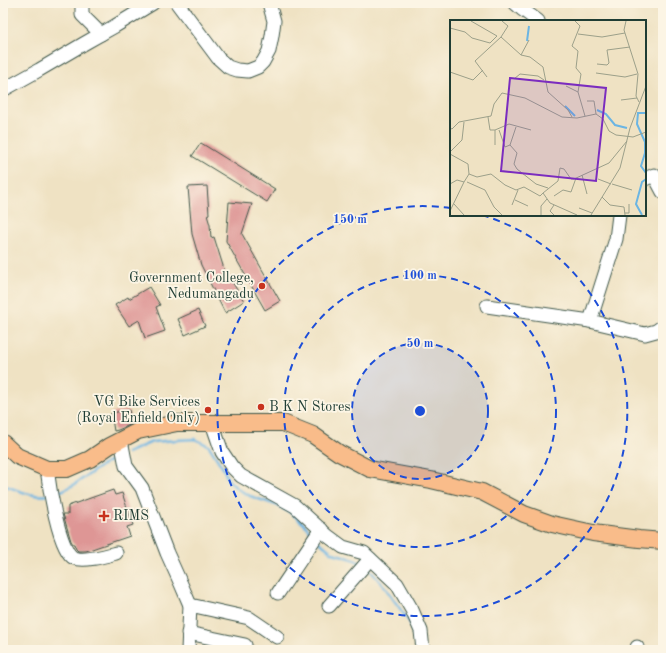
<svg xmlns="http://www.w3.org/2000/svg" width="666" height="653" font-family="'Old Standard TT',serif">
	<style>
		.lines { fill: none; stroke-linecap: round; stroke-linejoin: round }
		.stream { stroke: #6bb5e3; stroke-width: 2.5 }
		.building { fill: #de9695 }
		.minor-casing { stroke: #3e5649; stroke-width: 15 }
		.major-casing { stroke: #3e5649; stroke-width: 18 }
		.minor { stroke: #fff; stroke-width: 13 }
		.major { stroke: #f9bc8a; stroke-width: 16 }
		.ring { fill: none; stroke: #1d4ed8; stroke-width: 2; stroke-dasharray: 7 5 }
		.poi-dot { fill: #c8321e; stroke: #fcf5e5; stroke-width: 1.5 }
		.labels { text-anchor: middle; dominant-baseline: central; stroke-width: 3.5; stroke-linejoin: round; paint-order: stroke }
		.poi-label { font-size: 14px; fill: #1f3d34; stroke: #fcf5e5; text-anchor: end }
		.inset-river { fill: none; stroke: #6bb5e3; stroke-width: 2 }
		.inset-road { fill: none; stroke: #9ca08a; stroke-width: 1 }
		.view { fill: #7b2cbf; fill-opacity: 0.15; stroke: #7b2cbf; stroke-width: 2 }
		.inset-edge { fill: none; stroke: #1f3d34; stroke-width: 2 }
		.centre { fill: #1d4ed8; stroke: #fcf5e5; stroke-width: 2 }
		.ring-label { font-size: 12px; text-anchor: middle; font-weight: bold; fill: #1d4ed8; stroke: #fcf5e5; stroke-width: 3.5; stroke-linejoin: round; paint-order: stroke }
	</style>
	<rect width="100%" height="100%" fill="#fcf5e5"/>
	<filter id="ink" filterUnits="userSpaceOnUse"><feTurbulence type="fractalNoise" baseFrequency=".025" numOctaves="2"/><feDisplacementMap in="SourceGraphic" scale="8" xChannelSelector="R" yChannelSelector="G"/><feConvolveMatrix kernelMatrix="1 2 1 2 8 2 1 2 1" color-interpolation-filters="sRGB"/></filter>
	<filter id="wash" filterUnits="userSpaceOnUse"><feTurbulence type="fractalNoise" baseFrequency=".012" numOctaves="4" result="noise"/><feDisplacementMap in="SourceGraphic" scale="16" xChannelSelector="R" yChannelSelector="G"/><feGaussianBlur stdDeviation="0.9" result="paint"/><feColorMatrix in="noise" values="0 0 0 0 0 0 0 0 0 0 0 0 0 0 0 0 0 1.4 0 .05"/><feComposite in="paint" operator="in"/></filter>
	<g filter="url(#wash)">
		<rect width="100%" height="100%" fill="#efe2c3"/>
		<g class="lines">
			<g class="stream">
				<polyline points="127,453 152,442 177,440 195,439 209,446 224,470 228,480 238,489 250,496 276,505 291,513 304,524 312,534"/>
				<path d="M3,485C16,489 33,498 47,495"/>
				<path d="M55,493C73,488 86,476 101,466C107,463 114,459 120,456"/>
				<polyline points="318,541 333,553 353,559 360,563"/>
				<polyline points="368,568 384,586 410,623 416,642"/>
			</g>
		</g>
		<g id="blocks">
			<g class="building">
				<polygon points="201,143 275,189 267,202 192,156"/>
				<polygon points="207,186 209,214 207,215 210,225 211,238 214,237 224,269 244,301 225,313 201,265 192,234 188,187"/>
				<polygon points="229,202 252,204 242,234 280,301 265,310 226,241"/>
				<polygon points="149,287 160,305 156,307 165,331 145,338 139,320 129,326 115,305 128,297 129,299"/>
				<polygon points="198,310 205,326 185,335 178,319"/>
				<polygon points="129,410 132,424 118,430 114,431 111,413"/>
				<polygon points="113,490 115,495 122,493 133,525 127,527 130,536 86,551 78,551 76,549 74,544 73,544 71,541 63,514 68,514 68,506"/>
			</g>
		</g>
	</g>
	<g filter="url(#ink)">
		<use href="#blocks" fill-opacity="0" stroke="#3e5649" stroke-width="1"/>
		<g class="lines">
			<g class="minor-casing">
				<g id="minor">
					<polyline points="82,3 82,15 101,34"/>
					<polyline points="177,3 218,58 228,67 237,70 248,71 258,67 263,62 269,51 272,36 274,21 269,3"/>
					<polyline points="515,3 523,10 538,21"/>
					<polyline points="3,90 39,70 85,43 115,26 153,3"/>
					<polyline points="645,179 654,175 663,192"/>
					<polyline points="487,306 590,321 645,334 656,331 663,326"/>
					<polyline points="590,321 616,239 619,215"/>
					<polyline points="212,423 222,452 232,467 241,476 295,506 328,536 343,547 364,553 397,584 412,610 421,631 423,650"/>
					<polyline points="121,440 126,466 142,488 167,553 181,584 190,605 188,650"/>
					<path d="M47,469C49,485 59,552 74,558C85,562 105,556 116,553"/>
					<polyline points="278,593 321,529"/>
					<polyline points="190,605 249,618 277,637"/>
					<polyline points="329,606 370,559"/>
					<polyline points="188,633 245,645"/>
					<polyline points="637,650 637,647"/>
				</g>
			</g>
			<g class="major-casing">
				<polyline id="major" points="3,443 17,456 47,469 67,469 90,459 109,446 138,431 177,423 283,423 313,435 339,453 370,469 431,480 482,492 524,514 552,524 593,533 639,539 663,541"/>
			</g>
			<use href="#minor" class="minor"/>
			<use href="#major" class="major"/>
		</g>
	</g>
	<circle cx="420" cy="411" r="68" fill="#1d4ed8" fill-opacity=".12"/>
	<g class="ring">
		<circle cx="420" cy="411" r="68"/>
		<circle cx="420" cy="411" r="136"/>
		<path d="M482 215A205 205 0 1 1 450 208"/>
	</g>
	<g class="poi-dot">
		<circle cx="262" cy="286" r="4"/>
		<circle cx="261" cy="407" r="4"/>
		<circle cx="208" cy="410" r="4"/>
		<path d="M102 510h4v4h4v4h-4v4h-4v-4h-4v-4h4z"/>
	</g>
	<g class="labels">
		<g class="poi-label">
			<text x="254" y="278">Government College,<tspan x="254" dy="16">Nedumangadu</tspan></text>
			<text x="200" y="402">VG Bike Services<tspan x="200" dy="16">(Royal Enfield Only)</tspan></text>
			<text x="269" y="407" text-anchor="start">B K N Stores</text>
			<text x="113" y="516" text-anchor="start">RIMS</text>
		</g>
	</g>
	<g transform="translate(450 20)">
		<rect width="196" height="196" fill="#efe2c3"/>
		<path class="inset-river" d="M77,21L79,6M115,86L125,96M147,90L156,94L165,105L177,108M196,93H188L187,104L195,122V133L191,146L196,153M192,195L186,184L192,162L196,159"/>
		<path class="inset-road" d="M21,1L47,16L40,23M125,1L130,6L122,26L128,31L126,48L131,54L128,72L135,96M176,1L174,10L188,54L186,76L189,82M0,8L15,12L22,18L40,23M128,14L152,17L175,13M51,17L58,6L52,1M71,35L79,20M147,44L157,45L159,43L157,30L180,27M0,52L23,60L33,50M146,53L175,57L187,54M37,57L25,41L51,17L71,35L80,37L93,47L98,72L118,90L122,97M64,59L70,54L88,56L94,60M116,66L128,72M171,80L187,78M137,81H144L146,94M38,97L40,110H45V125M0,108L2,109L9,102L41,96L44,84L52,73L75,78L112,97L127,98L146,94L153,99L159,111L166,115L183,117L196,112M45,110L59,104L81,110M49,110L55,127L60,125L66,107M60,125L67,133L64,144L67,149L86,164L98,168M0,132L12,120L14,102M0,134L18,144L19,154L14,162L7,160L0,164M19,154L27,157L41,154L55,165L66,170L74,167L90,176L93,173L100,183L127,195M132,155L137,174M148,159L161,164M17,162L35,170L44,187L52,195M162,164L182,170M93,173L108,161L110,148L114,149L121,159H124L159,143L177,121M104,176L113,170L121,172L126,158M152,177L160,185L174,187L175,195M65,180L78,186M4,184L14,195M62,185L68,170M129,188L142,193M0,191L14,162M175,193H179V184M91,195V186L97,179M104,195L100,191L104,185M141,195L170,148L180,108L196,66"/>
		<path class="view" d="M60,58L156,68L146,161L51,151Z"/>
		<rect width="196" height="196" class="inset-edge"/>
	</g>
	<circle cx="420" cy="411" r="6" class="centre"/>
	<g class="ring-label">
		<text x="350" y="223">150 m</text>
		<text x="420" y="279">100 m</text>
		<text x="420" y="347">50 m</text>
	</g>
	<rect width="666" height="653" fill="none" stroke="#fcf5e5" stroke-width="16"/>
</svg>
